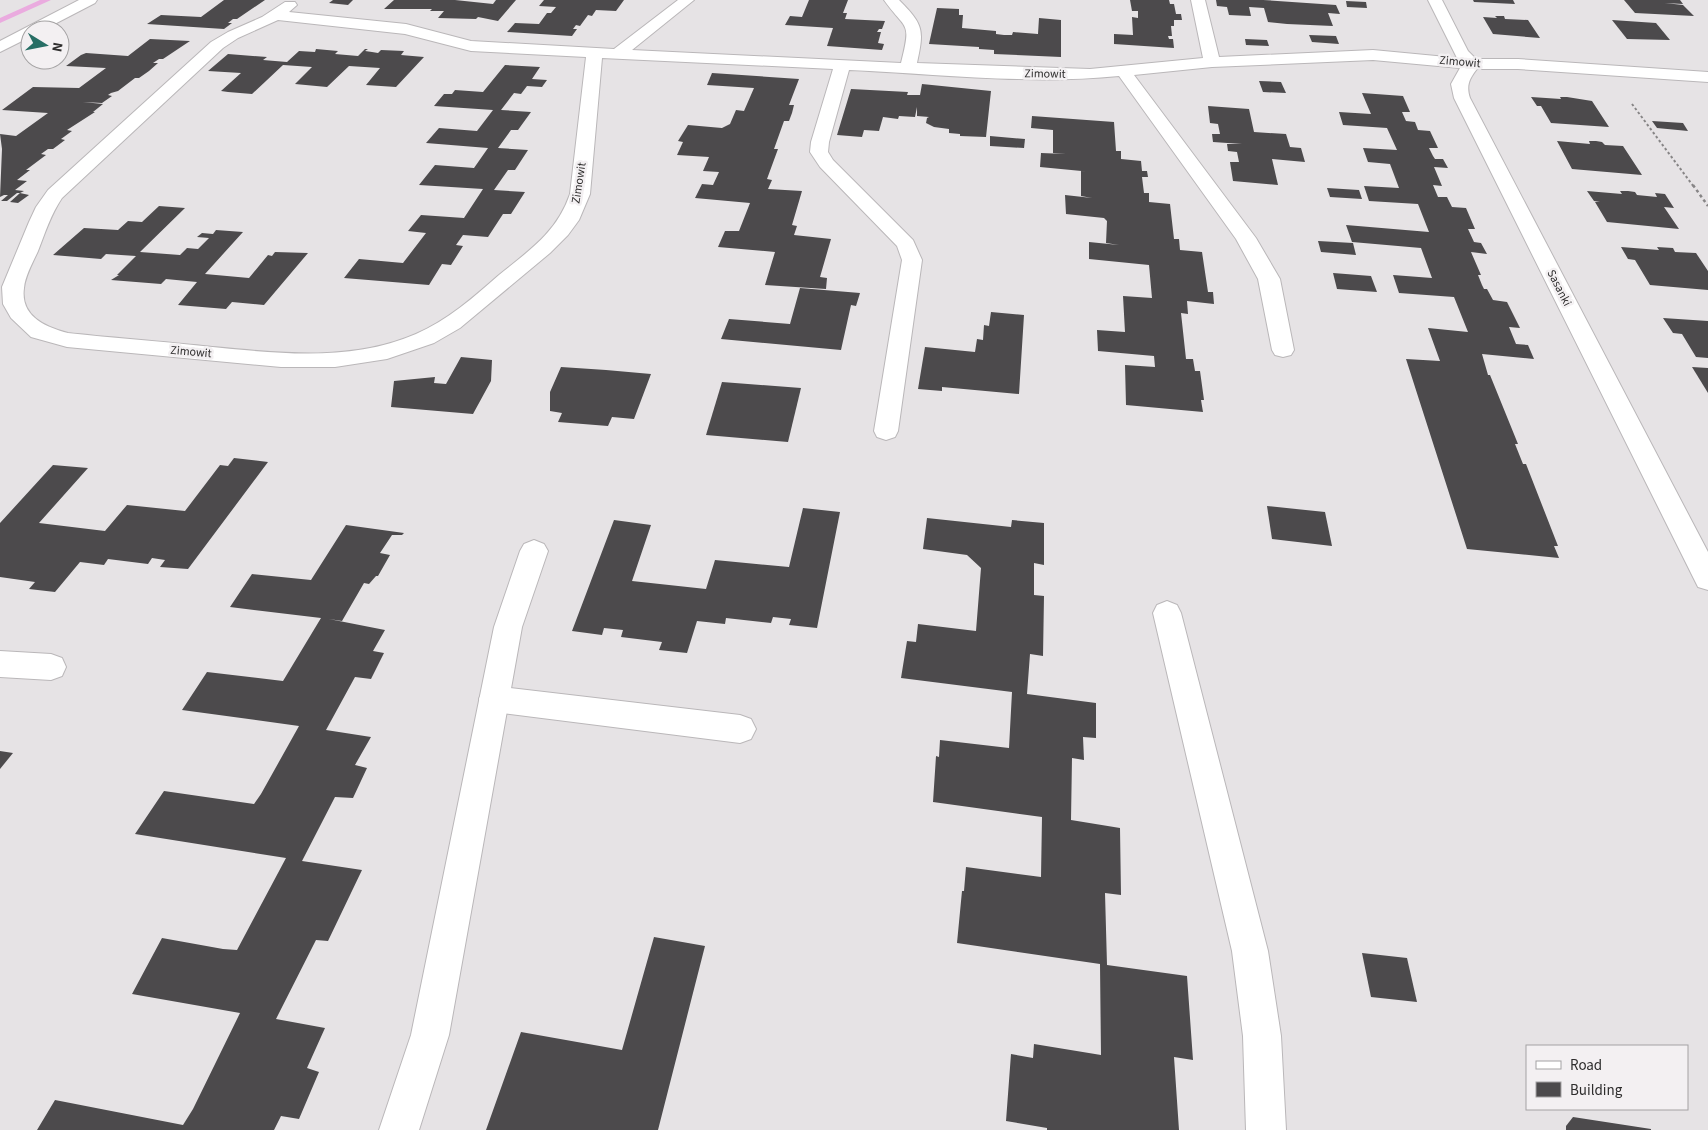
<svg xmlns="http://www.w3.org/2000/svg" width="1708" height="1130" font-family="'Source Sans 3',sans-serif">
	<style>
		.lines { fill: none; stroke-linecap: round; stroke-linejoin: round }
		.stream { fill: #eaabdf; fill-rule: evenodd }
		.building { fill: #4c4a4c }
		.service-casing { stroke: #bab7b9; stroke-width: 2 }
		.minor-casing { stroke: #bab7b9; stroke-width: 2 }
		.tertiary-casing { stroke: #bab7b9; stroke-width: 2 }
		.path-far1 { stroke: #878586; stroke-width: 2; stroke-dasharray: 2.5 2.5; stroke-linecap: butt }
		.path { stroke: #878586; stroke-width: 2.5; stroke-dasharray: 3 3; stroke-linecap: butt }
		.service { fill: #fff; fill-rule: evenodd }
		.minor { fill: #fff; fill-rule: evenodd }
		.tertiary { fill: #fff; fill-rule: evenodd }
		.labels { text-anchor: middle; dominant-baseline: central; stroke-width: 5; stroke-linejoin: round; paint-order: stroke }
		.far-street-label { font-size: 12px; fill: #2e2d2d; stroke: #f3f0f2 }
	</style>
	<rect width="100%" height="100%" fill="#e6e3e5"/>
	<g class="lines">
		<polygon class="stream" points="40,0 51,0 0,23 0,18"/>
	</g>
	<g class="building">
		<polygon points="224,0 265,0 237,19 233,19 228,23 232,23 224,29 147,24 161,15 201,17"/>
		<polygon points="333,0 353,0 348,5 329,3"/>
		<polygon points="394,0 455,0 493,4 496,0 516,0 498,21 478,17 476,19 438,18 444,11 430,11 432,9 384,9"/>
		<polygon points="544,0 624,0 616,11 596,10 592,16 588,15 580,26 576,25 573,29 577,29 572,36 507,32 515,23 539,24 547,13 551,13 556,7 539,6"/>
		<polygon points="809,0 848,0 843,13 847,13 845,19 885,21 882,29 879,29 877,32 881,32 878,43 884,44 882,50 827,46 833,28 785,25 790,16 802,17"/>
		<polygon points="1130,0 1169,0 1170,4 1174,4 1176,14 1181,14 1182,20 1174,20 1174,26 1171,26 1172,36 1168,36 1169,39 1173,39 1174,48 1114,44 1114,34 1133,35 1132,17 1138,18 1138,11 1132,11"/>
		<polygon points="1216,0 1263,0 1336,5 1340,14 1328,13 1333,26 1287,24 1268,22 1264,8 1249,7 1251,16 1229,15 1227,7 1217,6"/>
		<polygon points="1473,0 1513,0 1515,4 1474,2"/>
		<polygon points="1624,0 1680,0 1683,4 1665,3 1683,5 1694,16 1635,13"/>
		<polygon points="1346,1 1366,2 1367,8 1347,7"/>
		<polygon points="937,8 959,9 959,15 963,15 962,28 996,31 996,34 1004,35 1012,35 1013,32 1038,34 1039,18 1061,20 1061,57 994,54 994,50 979,49 979,47 929,44"/>
		<polygon points="1495,16 1504,16 1505,19 1528,20 1540,38 1493,34 1483,17 1497,18"/>
		<polygon points="1612,20 1656,23 1670,40 1627,39"/>
		<polygon points="1309,35 1336,36 1339,44 1312,42"/>
		<polygon points="150,39 190,41 163,59 159,59 153,63 158,63 149,71 139,78 135,78 118,91 111,93 108,95 112,96 102,103 83,102 103,104 93,112 95,112 67,130 72,131 61,139 65,140 53,149 48,149 41,154 46,155 26,170 30,170 17,180 27,181 15,190 24,191 20,193 29,195 18,203 10,202 20,193 17,193 7,201 1,201 8,195 4,195 0,197 2,149 0,134 16,136 48,113 2,110 33,87 79,88 106,68 66,66 81,55 86,53 128,56"/>
		<polygon points="1245,39 1267,40 1269,46 1246,45"/>
		<polygon points="316,49 338,51 335,54 358,56 365,49 368,49 365,51 372,52 378,53 381,50 404,51 401,55 424,57 396,87 366,85 380,68 349,66 327,87 295,84 312,67 283,65 252,94 228,92 221,91 241,73 208,71 228,54 267,57 263,60 287,62 299,51 315,52"/>
		<polygon points="505,65 540,67 532,79 547,80 542,87 527,86 521,94 514,93 501,110 531,112 518,130 511,130 498,148 528,150 515,170 508,170 494,190 525,192 511,214 503,214 488,237 463,235 456,245 463,246 451,265 442,264 429,285 344,278 359,259 403,263 426,233 408,231 421,215 464,218 483,189 419,185 435,165 474,168 488,148 426,143 439,128 477,131 493,110 434,106 444,94 452,94 455,90 483,92"/>
		<polygon points="712,73 799,79 789,105 794,105 792,113 789,121 784,121 774,149 778,149 767,179 772,180 768,189 802,191 792,225 797,226 794,235 831,239 820,277 827,278 826,289 765,285 775,252 718,247 725,231 739,231 750,203 695,198 702,184 713,185 719,172 703,171 709,157 677,155 683,142 678,141 688,125 722,128 730,124 736,110 744,111 754,88 707,85"/>
		<polygon points="1259,81 1281,82 1286,93 1263,92"/>
		<polygon points="922,84 991,91 986,137 960,136 960,134 949,133 949,129 934,127 926,123 927,118 929,117 917,116 917,107 915,117 899,116 898,119 883,117 879,131 864,130 862,137 837,135 851,89 908,92 907,95 920,95"/>
		<polygon points="1362,93 1403,96 1410,112 1402,112 1406,121 1415,122 1418,130 1430,131 1438,148 1429,148 1433,156 1435,159 1443,159 1448,168 1434,167 1442,186 1433,185 1438,197 1447,197 1452,207 1466,208 1475,229 1468,229 1474,242 1481,243 1487,254 1471,252 1481,275 1478,275 1482,285 1484,289 1487,289 1493,300 1507,302 1520,328 1509,327 1516,344 1528,345 1534,359 1482,354 1488,375 1490,375 1518,444 1515,444 1523,464 1526,464 1558,546 1554,546 1559,558 1467,549 1406,359 1440,361 1428,328 1468,332 1454,297 1399,293 1393,275 1432,278 1421,248 1352,242 1346,225 1429,232 1418,204 1369,201 1364,186 1399,188 1390,164 1368,162 1363,148 1397,150 1387,128 1343,125 1339,112 1371,114"/>
		<polygon points="1531,97 1561,99 1560,97 1567,97 1592,101 1609,127 1551,123 1541,106 1537,106"/>
		<polygon points="1208,106 1249,109 1254,132 1286,134 1290,147 1301,148 1305,162 1272,159 1278,185 1233,181 1230,162 1239,162 1237,152 1228,151 1227,144 1242,144 1213,142 1212,134 1220,134 1218,124 1210,123"/>
		<polygon points="1032,116 1114,122 1116,151 1121,151 1121,159 1141,161 1142,171 1147,171 1148,177 1142,177 1144,193 1149,193 1149,202 1170,204 1174,239 1179,239 1180,250 1202,252 1208,292 1213,292 1214,304 1187,301 1188,314 1181,313 1186,359 1193,359 1195,371 1200,371 1204,400 1201,400 1203,412 1126,405 1125,365 1155,367 1154,356 1098,351 1097,330 1125,332 1123,296 1152,298 1149,265 1089,259 1089,242 1119,245 1106,243 1107,221 1104,218 1066,214 1065,195 1092,198 1081,196 1081,171 1092,172 1040,167 1041,153 1066,154 1053,153 1053,130 1031,128"/>
		<polygon points="1652,121 1683,123 1688,131 1657,128"/>
		<polygon points="990,136 1025,139 1024,148 990,146"/>
		<polygon points="1557,141 1590,144 1589,141 1596,141 1602,142 1605,145 1623,146 1642,175 1572,169"/>
		<polygon points="1327,188 1359,190 1362,199 1330,197"/>
		<polygon points="1587,191 1622,194 1620,191 1628,191 1635,192 1637,195 1657,197 1655,193 1665,194 1674,208 1664,207 1679,229 1607,222 1595,202 1600,202 1594,201"/>
		<polygon points="159,206 185,208 140,252 180,255 187,248 198,249 209,238 197,237 202,233 213,234 216,230 243,232 205,274 249,278 268,255 272,256 275,252 308,253 264,305 232,302 226,309 178,305 197,282 166,279 161,284 111,280 119,275 117,275 136,256 106,254 101,259 53,255 84,228 118,230 128,221 142,222"/>
		<polygon points="1318,241 1353,243 1356,255 1321,252"/>
		<polygon points="1621,247 1659,250 1657,247 1673,248 1675,252 1696,253 1708,271 1708,290 1650,285 1635,260 1628,259"/>
		<polygon points="1333,273 1371,276 1377,292 1337,289"/>
		<polygon points="800,288 860,293 856,306 851,305 841,350 721,339 729,319 790,324"/>
		<polygon points="991,312 1024,315 1019,394 942,387 942,391 918,389 925,347 975,352 977,339 983,340 984,325 989,326"/>
		<polygon points="1663,318 1708,321 1708,358 1696,357 1682,334 1673,333"/>
		<polygon points="461,357 492,360 491,381 473,414 391,407 394,381 435,377 434,383 446,384"/>
		<polygon points="561,367 606,370 651,374 634,419 612,417 608,426 558,422 562,413 550,411 550,392"/>
		<polygon points="1692,367 1708,368 1708,393"/>
		<polygon points="722,382 801,388 788,442 706,435"/>
		<polygon points="234,458 268,462 188,569 160,567 165,560 152,558 148,564 108,559 104,565 80,562 55,592 29,589 35,582 0,577 0,523 53,465 88,468 39,523 105,531 127,505 185,511 220,465 228,466"/>
		<polygon points="1267,506 1325,512 1332,546 1272,539"/>
		<polygon points="803,508 840,512 817,628 789,625 791,619 773,617 771,623 726,618 725,624 697,621 687,653 659,650 662,642 621,637 623,630 604,628 602,635 572,631 614,520 651,525 632,581 706,589 715,560 789,567"/>
		<polygon points="927,518 1011,527 1012,520 1044,523 1044,565 1034,563 1034,595 1044,596 1043,656 1030,654 1027,694 1096,703 1096,738 1083,737 1084,760 1072,758 1071,820 1120,828 1121,895 1105,893 1107,965 1187,976 1193,1060 1174,1057 1179,1130 1047,1130 1047,1128 1006,1121 1011,1054 1033,1058 1034,1044 1101,1055 1100,964 957,943 962,891 964,891 966,867 1041,877 1042,817 933,802 936,756 939,757 940,740 1009,748 1012,692 901,678 907,641 916,642 918,624 976,631 981,568 967,555 923,549"/>
		<polygon points="346,525 404,533 402,535 392,535 380,553 390,555 378,576 376,576 369,584 364,583 342,621 329,619 385,630 373,651 384,653 371,679 355,677 326,730 371,737 355,765 367,768 353,798 335,797 302,861 362,870 328,941 316,940 276,1019 325,1028 307,1068 319,1072 299,1119 281,1116 274,1130 37,1130 55,1100 183,1125 193,1109 240,1013 132,994 162,938 223,949 237,950 286,858 135,834 164,791 254,804 261,794 299,726 182,710 207,672 283,681 321,618 230,607 252,574 311,580"/>
		<polygon points="0,751 13,753 0,769"/>
		<polygon points="654,937 705,946 658,1130 486,1130 521,1032 622,1050"/>
		<polygon points="1362,953 1407,958 1417,1002 1371,997"/>
		<polygon points="1573,1117 1651,1129 1651,1130 1566,1130 1566,1126"/>
	</g>
	<g class="lines">
		<g class="service-casing">
			<g id="service">
				<polygon points="0,651 51,654 62,658 66,667 62,676 51,680 0,677"/>
				<polygon points="494,686 740,715 751,719 756,729 751,739 740,743 494,712 483,708 479,699 483,690"/>
			</g>
		</g>
		<g class="minor-casing">
			<g id="minor">
				<path d="M678,0H694L632,50L901,63C912,20 906,31 884,0H899C924,25 924,30 917,63L1090,69L1203,58L1191,0H1205L1219,57L1373,50L1457,58L1428,0H1442L1468,51L1476,59H1518L1708,72V82L1518,69H1477C1469,79 1466,86 1470,98L1708,552V590L1698,587L1694,579L1454,98L1451,84L1460,68L1373,60L1212,67L1134,75L1256,238L1280,279L1294,350L1291,355L1283,357L1275,355L1272,350L1258,279L1236,239L1119,76C1031,85 937,74 849,70L829,142L828,152L833,160L913,240L922,260L898,431L895,437L886,440L877,437L874,431L902,260L897,246L820,167L810,152L811,142L833,69L602,58L590,194L579,220L568,235L550,253L460,328L434,343L387,359L335,367H281L67,347L31,337L11,318L3,304L2,287L29,222L36,207L48,190L211,42L228,32L262,17L285,2H295L297,5L289,12L406,24L471,41L614,49ZM278,20L405,34L471,51L586,57L570,194C557,232 530,250 499,275C474,297 448,320 416,334C350,363 274,353 203,346C158,341 113,338 68,333C45,327 20,316 24,288C25,276 33,262 38,251C45,233 51,214 62,198L223,48L238,38Z"/>
				<polygon points="534,540 544,544 548,551 522,627 449,1035 419,1130 379,1130 411,1035 494,627 520,551 524,544"/>
				<polygon points="1167,601 1177,605 1181,613 1268,951 1281,1036 1286,1130 1246,1130 1243,1036 1232,951 1153,613 1157,605"/>
			</g>
		</g>
		<g class="tertiary-casing">
			<polygon id="tertiary" points="79,0 97,0 95,3 43,30 30,30 30,37 0,52 0,41"/>
		</g>
		<polyline class="path-far1" points="1632,104 1694,187"/>
		<polyline class="path" points="1693,185 1708,206"/>
		<use href="#service" class="service"/>
		<use href="#minor" class="minor"/>
		<use href="#tertiary" class="tertiary"/>
	</g>
	<g class="labels">
		<g class="far-street-label">
			<text transform="translate(1460 62) rotate(5)">Zimowit</text>
			<text transform="translate(1045 74) rotate(1)">Zimowit</text>
			<text transform="translate(579 183) rotate(-81)">Zimowit</text>
			<text transform="translate(1559 288) rotate(63)">Sasanki</text>
			<text transform="translate(191 352) rotate(5)">Zimowit</text>
		</g>
	</g>
	<rect x="1526" y="1045" width="162" height="65" fill="#f3f0f2" stroke="#a4a2a3"/>
	<rect x="1536" y="1061" width="25" height="8" fill="#ffffff" stroke="#a4a2a3"/>
	<text x="1570" y="1070" font-size="15" fill="#2e2d2d">Road</text>
	<rect x="1536" y="1082" width="25" height="15" fill="#4c4a4c" stroke="#a4a2a3"/>
	<text x="1570" y="1095" font-size="15" fill="#2e2d2d">Building</text>
	<g transform="translate(45 45) rotate(100)"><circle r="24" fill="#f3f0f2" stroke="#a4a2a3"/>
	<path d="M0-4L9 19L0 12L-9 19Z" fill="#276e65"/>
	<text y="-8" font-size="14" font-weight="bold" text-anchor="middle" fill="#2e2d2d">N</text>
	</g>
</svg>
